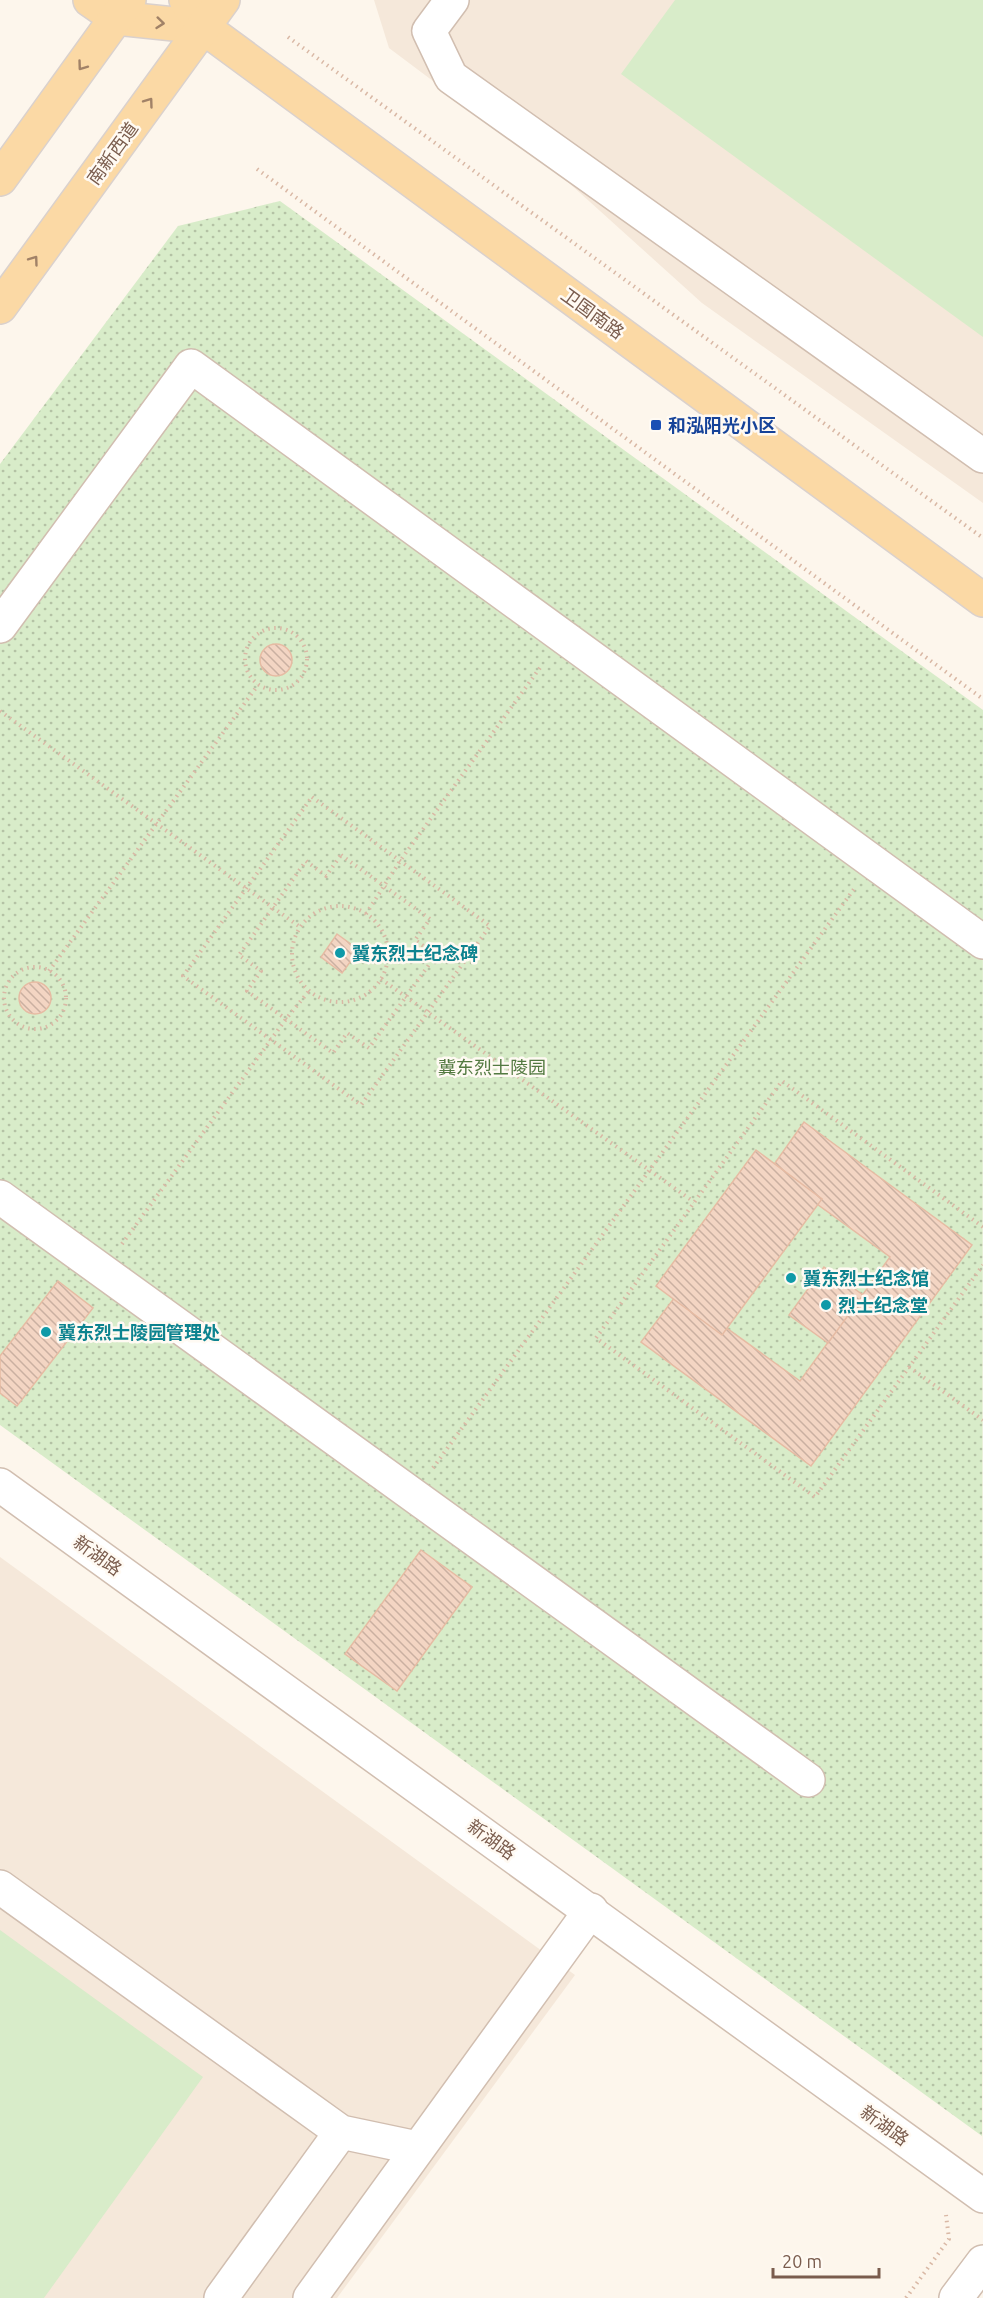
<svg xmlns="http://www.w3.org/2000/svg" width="983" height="2298" font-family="Ubuntu,'Noto Sans SC',sans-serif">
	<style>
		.residential { fill: #f5e8da }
		.park { fill: url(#park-dots) }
		.garden { fill: #d8ecc9 }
		.building { fill: url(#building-back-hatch); stroke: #e6bba3; stroke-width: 1.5 }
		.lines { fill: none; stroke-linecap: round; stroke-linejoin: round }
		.minor-casing { stroke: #d1beb0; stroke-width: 36 }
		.major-casing { stroke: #dad1cd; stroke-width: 36 }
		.path { stroke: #d9b8a5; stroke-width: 4; stroke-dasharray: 1.5 4.5; stroke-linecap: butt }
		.minor { stroke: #fff; stroke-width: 33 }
		.major { stroke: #fbd9a5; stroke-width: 33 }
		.oneway { stroke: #a18267 }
		.transit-dot { fill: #1a4fb4; stroke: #fffaf3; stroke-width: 2 }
		.culture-dot { fill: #0f9aa8; stroke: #fffaf3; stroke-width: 2 }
		.labels { text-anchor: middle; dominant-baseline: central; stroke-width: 5; stroke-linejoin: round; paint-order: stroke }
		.street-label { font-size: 18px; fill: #7a5c4d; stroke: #fffaf3 }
		.transit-label { font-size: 18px; font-weight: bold; fill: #164399; stroke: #fffaf3; text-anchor: start }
		.culture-label { font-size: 18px; font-weight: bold; fill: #0d838f; stroke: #fffaf3; text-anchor: start }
		.park-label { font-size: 18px; fill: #537a41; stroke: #fffaf3 }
	</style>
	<defs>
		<pattern id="park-dots" width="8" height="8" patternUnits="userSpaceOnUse" patternTransform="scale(1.5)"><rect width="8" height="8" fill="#d8ecc9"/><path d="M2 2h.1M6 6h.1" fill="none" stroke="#b4c2a5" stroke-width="1.8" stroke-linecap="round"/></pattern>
		<pattern id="building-back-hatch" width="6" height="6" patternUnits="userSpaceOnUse" patternTransform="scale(1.5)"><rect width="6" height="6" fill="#f3d5c3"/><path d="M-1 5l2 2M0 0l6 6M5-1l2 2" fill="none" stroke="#cab0a1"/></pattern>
	</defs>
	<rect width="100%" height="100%" fill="#fdf6ec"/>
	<g class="residential">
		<polygon points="374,0 983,0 983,503 702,303 569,183 389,48"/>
		<polygon points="0,1557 575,1975 337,2298 0,2298"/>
	</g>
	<polygon class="park" points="280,201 983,710 982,2136 0,1425 0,464 178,226"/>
	<g class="garden">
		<polygon points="675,0 983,0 983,337 621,74"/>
		<polygon points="0,1930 203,2077 44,2298 0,2298"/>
	</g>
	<g class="building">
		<circle cx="276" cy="660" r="16"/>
		<polygon points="337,934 359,950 342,973 321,957"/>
		<circle cx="35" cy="998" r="16"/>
		<polygon points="804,1122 972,1245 811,1466 641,1342 678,1293 800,1381 890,1257 770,1170"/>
		<polygon points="756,1150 822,1199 722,1335 656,1286"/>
		<polygon points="824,1267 863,1295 828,1343 789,1315"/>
		<polygon points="58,1281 93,1308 17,1406 0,1393 0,1356"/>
		<polygon points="421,1550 472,1587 397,1691 345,1654"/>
	</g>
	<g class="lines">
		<g class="minor-casing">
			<g id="minor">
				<polyline points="452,0 429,31 451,77 983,456"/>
				<polyline points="0,626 191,366 983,942"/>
				<polyline points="0,1197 808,1780"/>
				<polyline points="0,1485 983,2196"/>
				<polyline points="0,1887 341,2132 417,2148"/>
				<polyline points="221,2298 341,2132"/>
				<polyline points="310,2298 591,1910"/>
				<polyline points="956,2298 983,2262"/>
			</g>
		</g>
		<g class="major-casing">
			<g id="major">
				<polyline points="90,0 116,18 203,27"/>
				<polyline points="186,0 203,27 983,600"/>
				<polyline points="0,179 129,0"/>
				<polyline points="0,307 223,0"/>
			</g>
		</g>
		<g class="path">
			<polyline points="288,37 983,538"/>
			<polyline points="257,169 983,699"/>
			<circle cx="276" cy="659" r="31"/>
			<polyline points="0,711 300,927"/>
			<polygon points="312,797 490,926 361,1105 183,976"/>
			<polygon points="341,855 430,919 415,940 436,955 369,1048 347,1033 333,1053 247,991 261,971 239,955 306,861 326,876"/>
			<circle cx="340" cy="954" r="48"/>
			<polyline points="366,914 400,861 542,665"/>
			<circle cx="35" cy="998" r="31"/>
			<polyline points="49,971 258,685"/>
			<polyline points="381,979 694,1202"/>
			<polyline points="983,1227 782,1081 596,1338 815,1497 983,1265"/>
			<polyline points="122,1244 286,1019 309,991"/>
			<polyline points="909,1367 983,1420"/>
			<polyline points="433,1468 854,889"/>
			<polyline points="906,2298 949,2239 946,2215"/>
		</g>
		<use href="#minor" class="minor"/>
		<use href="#major" class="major"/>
	</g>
	<defs><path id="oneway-chevron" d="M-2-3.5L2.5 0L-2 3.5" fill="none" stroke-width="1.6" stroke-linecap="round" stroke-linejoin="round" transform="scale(1.5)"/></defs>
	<g class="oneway">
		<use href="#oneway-chevron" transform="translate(160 23) rotate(6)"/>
		<use href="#oneway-chevron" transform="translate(82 66) rotate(126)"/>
		<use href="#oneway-chevron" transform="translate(149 102) rotate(-54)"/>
		<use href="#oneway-chevron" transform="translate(34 260) rotate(-54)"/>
	</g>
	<rect class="transit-dot" x="650" y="419" width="12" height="12" rx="3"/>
	<g class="culture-dot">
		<circle cx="340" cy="953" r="6"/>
		<circle cx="791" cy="1278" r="6"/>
		<circle cx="826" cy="1305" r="6"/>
		<circle cx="46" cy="1332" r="6"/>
	</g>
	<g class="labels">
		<g class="street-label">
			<text transform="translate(112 153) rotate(-54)">南新西道</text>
			<text transform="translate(593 313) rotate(36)">卫国南路</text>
			<text transform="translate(98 1555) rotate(36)">新湖路</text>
			<text transform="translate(492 1839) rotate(36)">新湖路</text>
			<text transform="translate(885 2125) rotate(36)">新湖路</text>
		</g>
		<g class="transit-label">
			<text x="668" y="425">和泓阳光小区</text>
		</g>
		<g class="culture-label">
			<text x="352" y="953">冀东烈士纪念碑</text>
			<text x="803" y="1278">冀东烈士纪念馆</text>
			<text x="838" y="1305">烈士纪念堂</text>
			<text x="58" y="1332">冀东烈士陵园管理处</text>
		</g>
		<g class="park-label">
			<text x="492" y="1067">冀东烈士陵园</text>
		</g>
	</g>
	<path d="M773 2268v9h106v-9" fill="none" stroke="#7a5c4d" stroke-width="3"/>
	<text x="782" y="2268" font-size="18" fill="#7a5c4d" stroke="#fffaf3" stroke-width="4.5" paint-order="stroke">20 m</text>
</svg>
